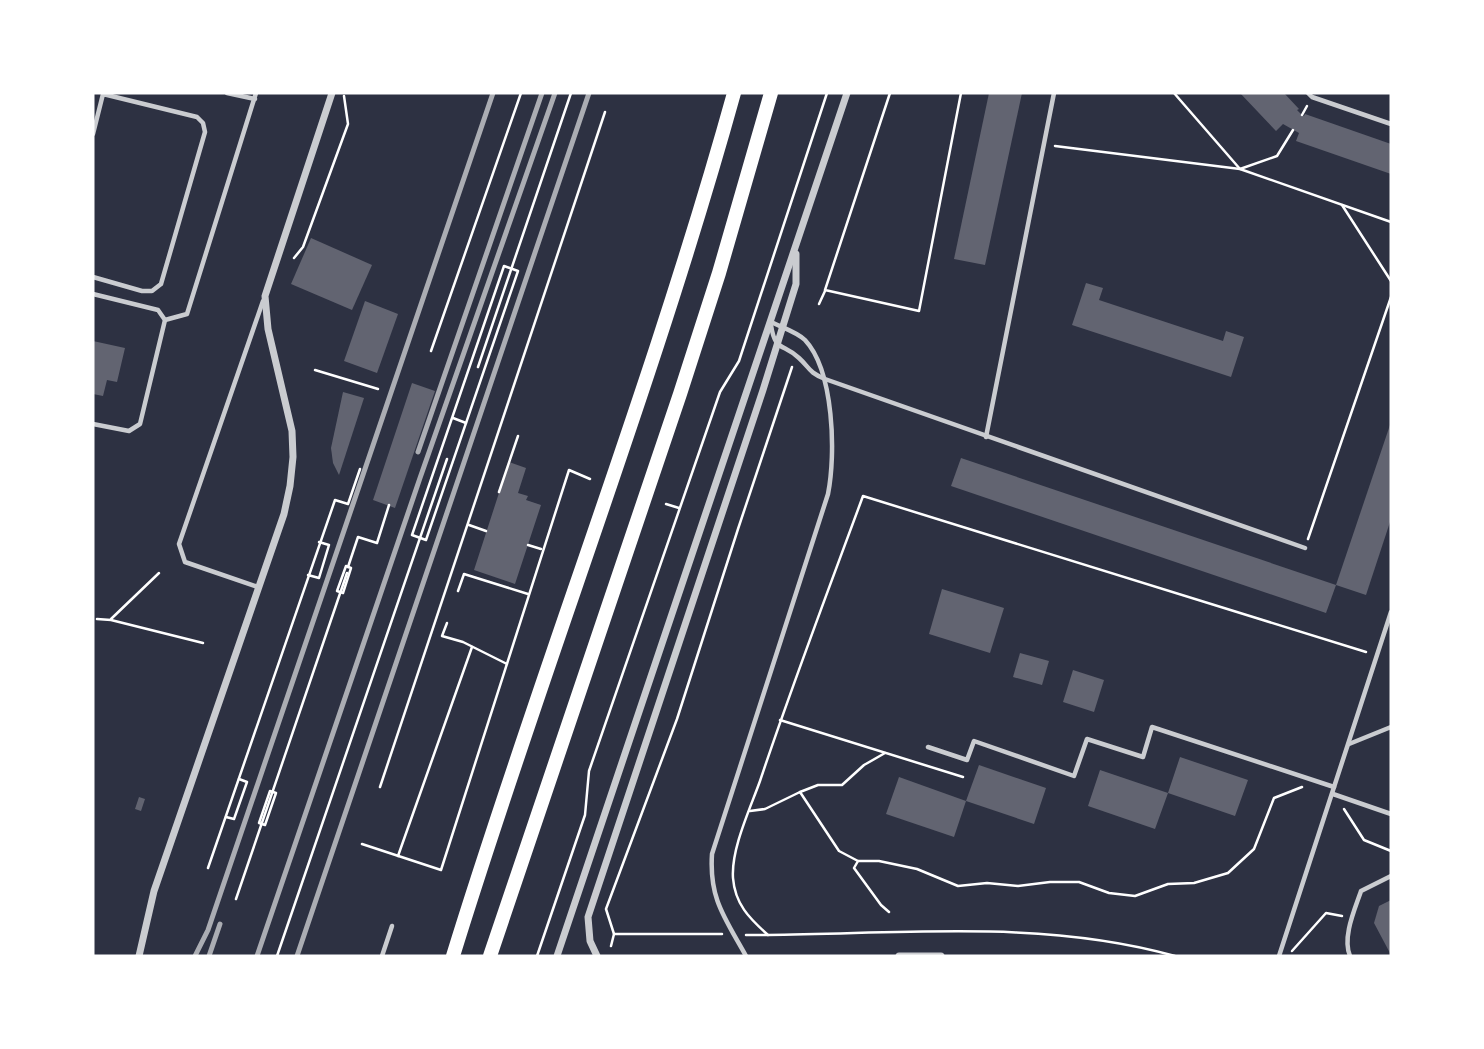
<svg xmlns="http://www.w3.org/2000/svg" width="1484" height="1049" font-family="Lora,serif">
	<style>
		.building { fill: #626471 }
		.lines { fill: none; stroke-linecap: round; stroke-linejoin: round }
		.path { stroke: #fff; stroke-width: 2.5 }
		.service { stroke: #caccd0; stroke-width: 4.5 }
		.minor { stroke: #caccd0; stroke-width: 7 }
		.primary { stroke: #fff; stroke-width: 14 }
		.rail { stroke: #abadb3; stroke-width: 5 }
	</style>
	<rect width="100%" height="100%" fill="#2d3142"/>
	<g class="building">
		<polygon points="989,93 1022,93 985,265 954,259"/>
		<polygon points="1240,93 1284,93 1299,109 1297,110 1302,115 1304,116 1305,114 1391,144 1391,174 1296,141 1299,133 1283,124 1276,131"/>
		<polygon points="311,238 372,265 352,310 291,284"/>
		<polygon points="1086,283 1103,288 1099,300 1223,341 1226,331 1244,337 1231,377 1072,325"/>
		<polygon points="365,301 398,314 377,373 344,361"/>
		<polygon points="93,341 125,348 117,382 107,380 103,396 93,394"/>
		<polygon points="412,383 435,391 395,508 373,500"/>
		<polygon points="343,392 364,398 339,475 333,463 331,448"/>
		<polygon points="1391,422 1391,519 1366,595 1336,585"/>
		<polygon points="961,458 1336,585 1326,613 951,486"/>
		<polygon points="509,462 526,468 518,493 528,496 526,500 541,505 515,584 474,570"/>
		<polygon points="942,589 1004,608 990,653 929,634"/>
		<polygon points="1020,653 1049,661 1042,685 1013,677"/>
		<polygon points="1073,670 1104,680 1094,712 1063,702"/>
		<polygon points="1180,757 1248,780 1235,816 1168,793 1155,829 1088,806 1100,770 1168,793"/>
		<polygon points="979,765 1046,788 1034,824 966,801"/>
		<polygon points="899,777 966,801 954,837 886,814"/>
		<polygon points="139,797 145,799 141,811 135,809"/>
		<polygon points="1391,900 1391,955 1374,923 1379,906"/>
	</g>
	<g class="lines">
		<g class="path">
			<polyline points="890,93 825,290 919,311 961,93"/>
			<polyline points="1174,93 1240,169 1277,156 1293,130"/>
			<polyline points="1302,115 1307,106"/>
			<polyline points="1055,146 1240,169 1391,222"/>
			<polyline points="1342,205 1391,281"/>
			<polyline points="294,258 303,247 348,124 344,96"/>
			<polygon points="504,266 518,271 426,540 412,535"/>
			<polyline points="819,304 825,291"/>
			<polyline points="431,351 521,93"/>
			<polyline points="478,367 571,93"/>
			<polyline points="315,370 378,389"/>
			<polyline points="453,418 466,423"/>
			<polyline points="499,492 518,436"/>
			<polyline points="666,504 679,508"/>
			<polyline points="469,525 486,531"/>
			<polyline points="1308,539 1391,297"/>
			<polyline points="528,545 541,549"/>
			<polygon points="346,566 351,568 343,593 337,591"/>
			<polyline points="348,567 358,537 377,543 389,505"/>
			<polyline points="308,575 319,578 329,545 319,542"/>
			<polyline points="458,591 464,574 528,594"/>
			<polyline points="97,619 111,620 203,643"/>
			<polyline points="111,619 159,573"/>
			<polyline points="447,623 442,636 463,642 507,664"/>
			<polyline points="780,720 963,777"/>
			<polyline points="380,787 605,112"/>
			<polygon points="270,791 276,793 265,825 259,823"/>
			<polyline points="800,792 818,785 842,785 864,765 885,753"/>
			<polyline points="1344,809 1364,840 1391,851"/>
			<polyline points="750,811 765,809 800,792 839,851 858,861"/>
			<polyline points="226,817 234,819 247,782 239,779"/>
			<polyline points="362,844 441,870 569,470 590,479"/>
			<polyline points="398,856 472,647"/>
			<polyline points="208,868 335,500 348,504 360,469"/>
			<polyline points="236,899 347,573"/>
			<polyline points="889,912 881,905 854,868 858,861 879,861 917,869 958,886 987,883 1018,886 1050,882 1079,882 1109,893 1135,896 1168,884 1194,883 1228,873 1254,849 1274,798 1302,787"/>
			<polyline points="614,934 722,934"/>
			<polyline points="746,935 768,935"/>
			<polyline points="611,946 614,934 606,909 677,719 738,529 792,367"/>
			<polyline points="1292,951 1326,913 1342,916"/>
			<polyline points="277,956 447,459"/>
			<polyline points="537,956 585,815 589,771 720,392 739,361 827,93"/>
			<path d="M1175,956C1043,919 903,934 768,935C749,918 735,904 733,878C731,849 750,809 760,781C792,685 828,591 863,496L1366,652"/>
		</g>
		<g class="service">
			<polyline points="227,93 255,99"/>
			<polyline points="1308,93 1312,97 1391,124"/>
			<polyline points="93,134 103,94 197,117 203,123 205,132 161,284 152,291 142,291 93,277"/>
			<polyline points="93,294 158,310 165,320 140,424 129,431 93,424"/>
			<polyline points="165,320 187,314 256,93"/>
			<path d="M771,325C775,352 783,343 799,358C810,368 808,372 825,379L1305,548"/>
			<polyline points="986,437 1054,93"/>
			<polyline points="258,587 185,562 179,544 263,301"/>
			<polyline points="1349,744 1391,727"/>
			<polyline points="928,747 967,760 974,741 1074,776 1087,739 1143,757 1152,727 1334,787"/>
			<polyline points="1333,794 1391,814"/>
			<polyline points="382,956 392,926"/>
			<path d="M746,956C725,918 709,899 712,854L828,494C836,454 834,371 805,340C797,332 781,327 771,322"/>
			<polyline points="1279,956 1391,612"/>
			<path d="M1350,956C1342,937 1355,909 1361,891L1391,876"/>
		</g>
		<g class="minor">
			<polyline points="139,956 154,891 284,514 290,486 293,457 292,431 268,329 265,296 332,93"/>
			<polyline points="557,956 847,93"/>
			<polyline points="597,956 590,941 588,917 763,390 796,284 796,254"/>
			<polyline points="899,956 941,956"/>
		</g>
		<g class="primary">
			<path d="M453,956C542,667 653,385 734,93"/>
			<polyline points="490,956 680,394 719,273 771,93"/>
		</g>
		<g class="rail">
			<polyline points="418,452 542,93"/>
			<polyline points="195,956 208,930 493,93"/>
			<polyline points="209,956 220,924"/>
			<polyline points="257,956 420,478 555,93"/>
			<polyline points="297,956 589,93"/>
		</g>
	</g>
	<rect width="1484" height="1049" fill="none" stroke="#ffffff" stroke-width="189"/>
</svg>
